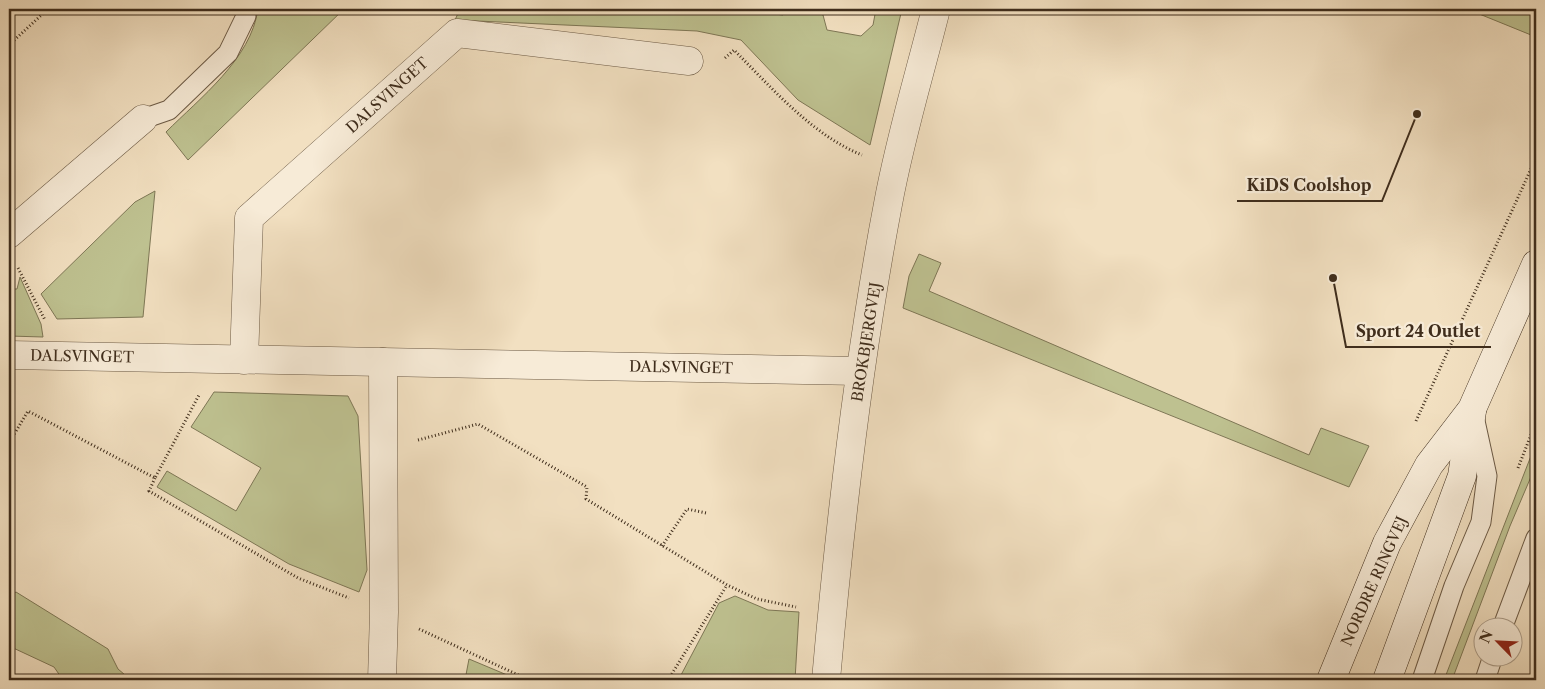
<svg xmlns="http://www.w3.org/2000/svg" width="1545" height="689" font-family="'Libre Caslon Text',serif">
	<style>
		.green { fill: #bec190; stroke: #7e7756 }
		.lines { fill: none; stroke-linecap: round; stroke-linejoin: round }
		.lane-casing { stroke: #6c5a45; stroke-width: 21 }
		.street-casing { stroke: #6c5a45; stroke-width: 29 }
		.secondary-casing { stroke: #3f2d1c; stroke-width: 29 }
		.path { stroke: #3f2d1c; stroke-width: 3; stroke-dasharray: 1 2.5; stroke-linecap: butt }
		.lane { stroke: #f7ebd7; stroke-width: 19 }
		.street { stroke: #f7ebd7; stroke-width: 28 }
		.secondary { stroke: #f7ebd7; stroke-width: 28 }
		.labels { text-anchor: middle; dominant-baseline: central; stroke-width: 4.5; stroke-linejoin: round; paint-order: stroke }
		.street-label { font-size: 15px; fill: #3f2d1c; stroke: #f7ebd7 }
		.leader { fill: none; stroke: #3f2d1c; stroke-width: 2 }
		.callout-dot { fill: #3f2d1c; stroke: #f7ebd7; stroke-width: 2 }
		.callout-label { font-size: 16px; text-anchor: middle; font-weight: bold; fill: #3f2d1c; stroke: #f7ebd7; stroke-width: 4.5; stroke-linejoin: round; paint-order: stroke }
	</style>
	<rect width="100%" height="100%" fill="#f2e0c1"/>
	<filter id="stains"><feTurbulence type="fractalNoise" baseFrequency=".004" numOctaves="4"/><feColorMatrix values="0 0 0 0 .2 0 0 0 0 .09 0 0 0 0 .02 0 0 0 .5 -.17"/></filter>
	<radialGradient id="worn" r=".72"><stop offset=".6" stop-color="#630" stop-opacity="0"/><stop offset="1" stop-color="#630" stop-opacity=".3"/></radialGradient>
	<g class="green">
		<path d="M258,9H344L188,160L166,132C200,98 251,59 258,9Z"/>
		<polygon points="460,9 732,9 783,15 789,9 811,9 823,15 827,30 861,36 873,25 876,9 902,9 870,145 798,100 741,40 697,31 455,20"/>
		<polygon points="1467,9 1536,9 1536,37"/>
		<polygon points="155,191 143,317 57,319 41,294 135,202"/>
		<polygon points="919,254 941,263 929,291 1309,455 1321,428 1369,446 1349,487 903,308 909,276"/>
		<polygon points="20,277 41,324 43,337 9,336 9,289 17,289"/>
		<polygon points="214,392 348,396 358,416 367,570 359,592 289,564 157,487 167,471 236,511 261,468 191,427"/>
		<polygon points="1536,443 1536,465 1510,526 1452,680 1444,680"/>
		<polygon points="16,592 108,649 118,669 131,680 63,680 54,667 9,646 9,596"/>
		<polygon points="735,596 768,610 799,612 795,680 703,680 681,675 719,603"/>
		<polygon points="469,659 519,680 465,680"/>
	</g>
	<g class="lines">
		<g class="lane-casing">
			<g id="lane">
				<polyline points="143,119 169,110 228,53 246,16 244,9"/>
				<polyline points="1503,626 1536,538"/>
				<polyline points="1422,680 1454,586 1481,522 1487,476 1475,421"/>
				<polyline points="1485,680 1493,656"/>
			</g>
		</g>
		<g class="street-casing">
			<g id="street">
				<polyline points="9,234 143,119"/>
				<polyline points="9,355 860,371"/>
				<polyline points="244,360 249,218 457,33 689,61"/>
				<polyline points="382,680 384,612 383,362"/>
				<path d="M826,680C840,521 858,361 888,204C900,138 920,73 936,9"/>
			</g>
		</g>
		<g class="secondary-casing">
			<g id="secondary">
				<polyline points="1331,680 1387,543 1429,465 1472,409 1536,264"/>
				<polyline points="1387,680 1462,476 1472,411"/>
			</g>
		</g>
		<g class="path">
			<polyline points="9,45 48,9"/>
			<path d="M725,58L734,50C771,87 812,135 862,155"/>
			<polyline points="18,268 45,320"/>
			<polyline points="1416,421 1536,158"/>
			<polyline points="418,440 478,424 587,487 586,499 727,585 757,599 796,607"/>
			<polyline points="9,443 28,411 155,478 199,395"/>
			<polyline points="1518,468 1536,422"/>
			<polyline points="155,478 149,491 298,578 349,598"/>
			<polyline points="662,546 687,509 706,513"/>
			<polyline points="419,629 529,680"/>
			<polyline points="668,680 727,585"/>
		</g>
		<use href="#lane" class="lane"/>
		<use href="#street" class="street"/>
		<use href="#secondary" class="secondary"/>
	</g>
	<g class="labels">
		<g class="street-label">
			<text transform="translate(387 95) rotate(-42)">DALSVINGET</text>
			<text transform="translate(866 342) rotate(-81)">BROKBJERGVEJ</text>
			<text transform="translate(82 356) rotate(1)">DALSVINGET</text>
			<text transform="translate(681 367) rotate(1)">DALSVINGET</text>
			<text transform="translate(1374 581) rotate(-66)">NORDRE RINGVEJ</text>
		</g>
	</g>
	<path class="leader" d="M1417 114L1382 201H1237M1333 278L1346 347H1491"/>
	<g class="callout-dot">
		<circle cx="1417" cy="114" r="5"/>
		<circle cx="1333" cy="278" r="5"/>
	</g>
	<g class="callout-label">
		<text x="1309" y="191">KiDS Coolshop</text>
		<text x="1418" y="337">Sport 24 Outlet</text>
	</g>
	<rect width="1545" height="689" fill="none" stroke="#f2e0c1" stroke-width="30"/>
	<rect x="10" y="10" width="1525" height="669" fill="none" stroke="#3f2d1c" stroke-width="2.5"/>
	<rect x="15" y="15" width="1515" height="659" fill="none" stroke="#3f2d1c"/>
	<g transform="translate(1498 642) rotate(294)"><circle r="24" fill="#f7ebd7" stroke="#ad9f8c"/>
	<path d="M0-4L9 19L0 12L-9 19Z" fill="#8f2418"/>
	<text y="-8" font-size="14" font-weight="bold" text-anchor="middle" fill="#3f2d1c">N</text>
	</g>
	<rect width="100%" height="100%" filter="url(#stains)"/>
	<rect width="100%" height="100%" fill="url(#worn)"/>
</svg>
